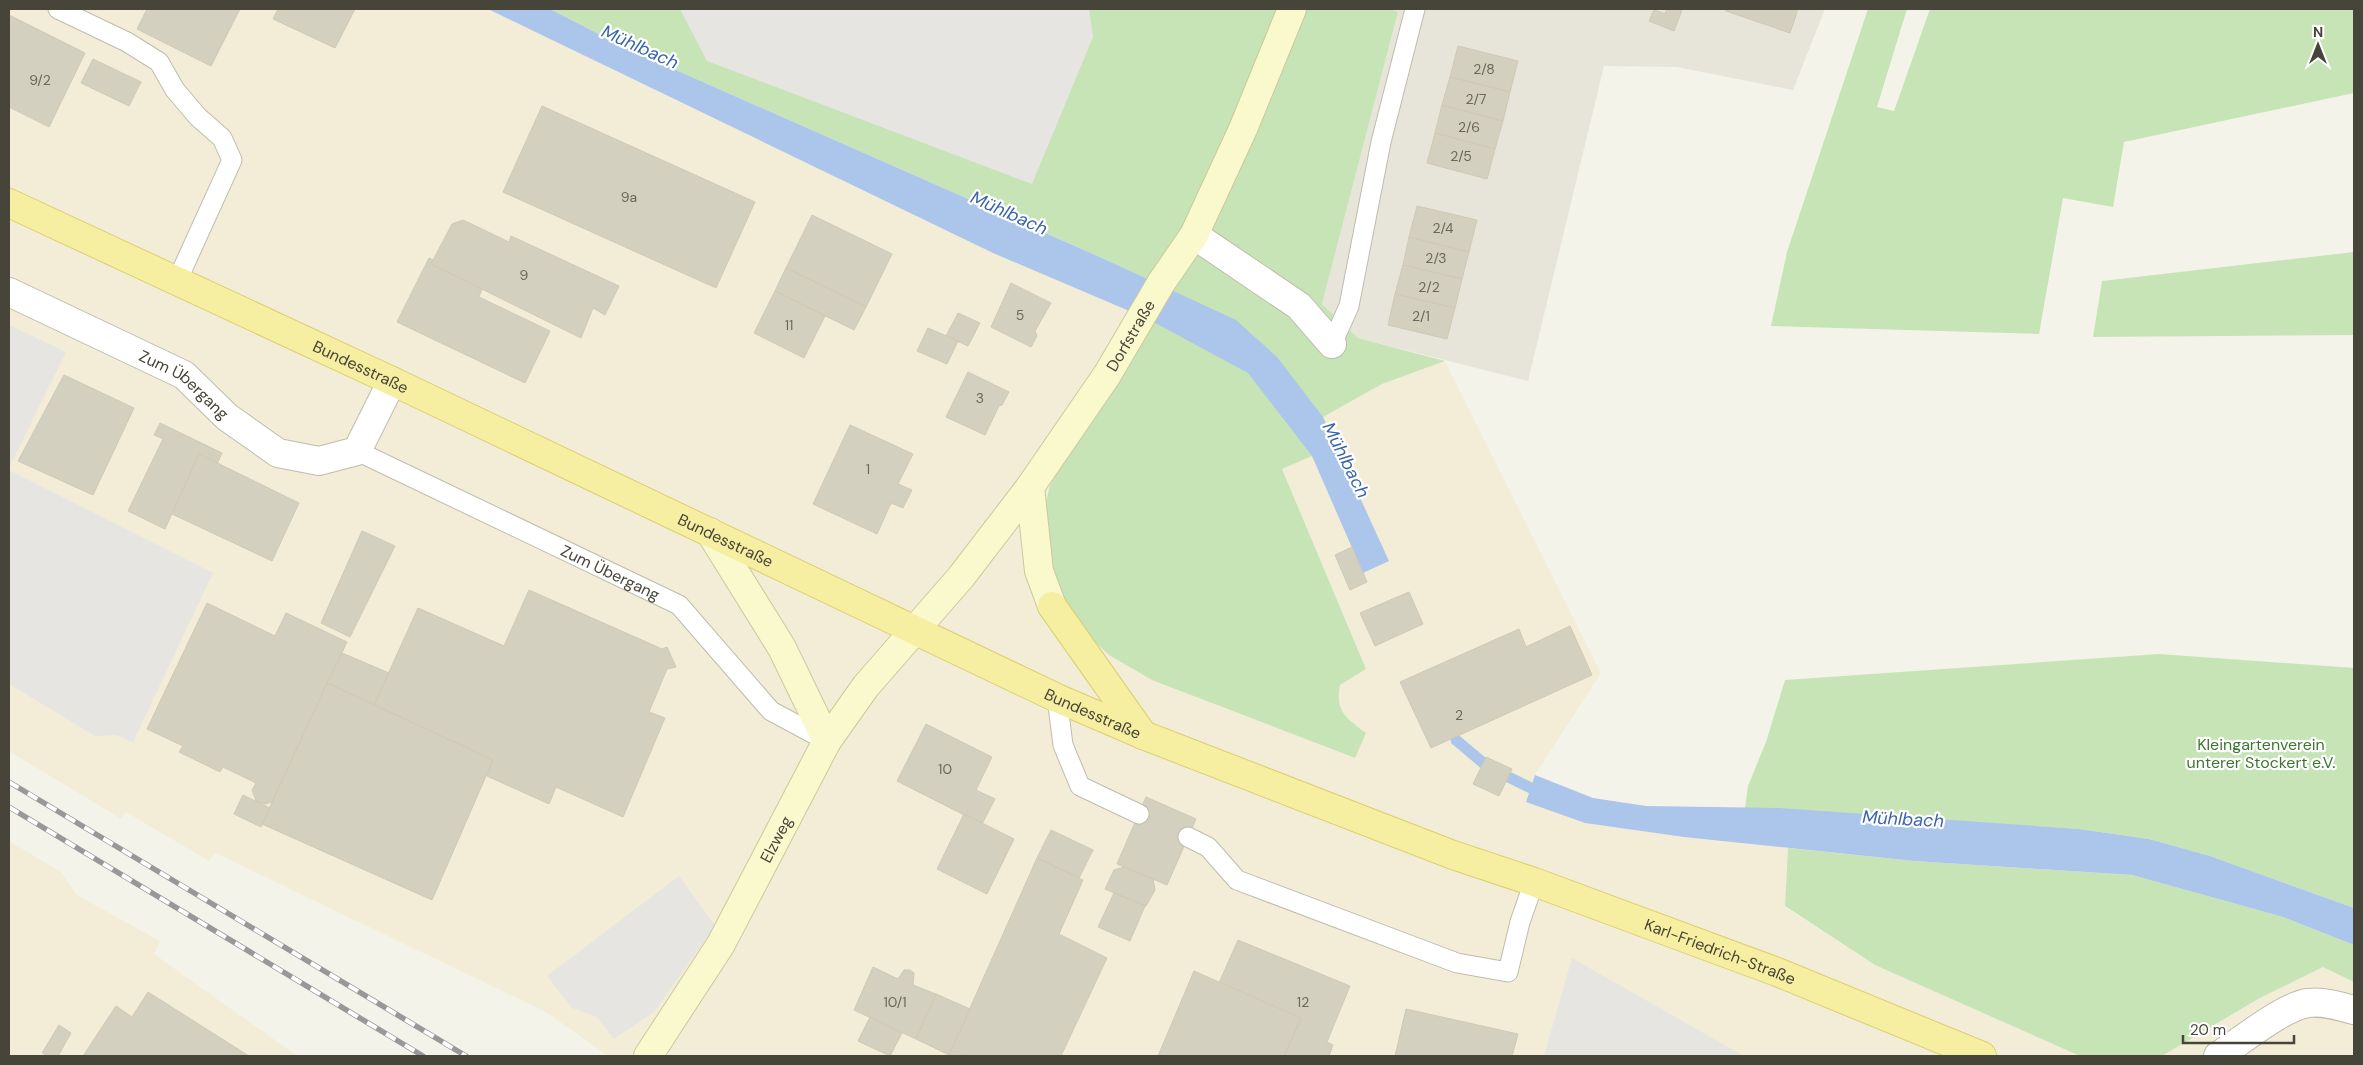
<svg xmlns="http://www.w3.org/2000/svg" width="2363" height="1065" font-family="'DM Sans',sans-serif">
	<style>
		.residential { fill: #e7e5d9 }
		.commercial { fill: #f3edd7 }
		.green { fill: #c7e4b6 }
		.parking { fill: #e6e5e1 }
		.water { fill: #acc5eb }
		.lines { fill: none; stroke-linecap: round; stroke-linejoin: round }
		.stream { stroke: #acc5eb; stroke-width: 11 }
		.building { fill: #d4d0c0; stroke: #cfc9b4 }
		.lane-casing { stroke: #bebcad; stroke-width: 21 }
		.street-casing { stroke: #bebcad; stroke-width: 30 }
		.secondary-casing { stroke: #ccc99b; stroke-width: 30 }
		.primary-casing { stroke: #dbcf71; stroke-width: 30 }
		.lane { stroke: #fff; stroke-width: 19 }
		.street { stroke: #fff; stroke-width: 28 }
		.secondary { stroke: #faf8cd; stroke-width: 28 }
		.primary { stroke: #f6eea0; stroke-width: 28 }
		.rail-casing { stroke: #989898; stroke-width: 5.5 }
		.rail { stroke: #fff; stroke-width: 4; stroke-dasharray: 11; stroke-linecap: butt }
		.labels { text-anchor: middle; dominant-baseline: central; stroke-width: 4.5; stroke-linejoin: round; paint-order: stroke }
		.number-label { font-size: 14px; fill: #6a675b }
		.street-label { font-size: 16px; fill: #474439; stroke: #fff }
		.park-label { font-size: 16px; fill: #3d7530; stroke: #fff }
		.water-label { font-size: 18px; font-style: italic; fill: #3a65ab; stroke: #fff }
	</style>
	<rect width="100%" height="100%" fill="#f4f3ea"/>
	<polygon class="residential" points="1389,9 1825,9 1793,90 1677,67 1604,66 1528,381 1358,338 1322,304 1398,12"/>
	<g class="commercial">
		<polygon points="9,9 488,9 993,253 1148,319 1072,620 1109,655 1152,680 1366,733 1350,721 1341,710 1337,699 1340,685 1366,669 1282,469 1323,417 1382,384 1445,361 1601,673 1535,775 1526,802 1585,823 1788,848 1785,907 1875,965 2080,1056 608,1056 544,1011 215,853 209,861 126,812 121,819 9,751"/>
		<polygon points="9,841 61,872 77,895 160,941 154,954 297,1056 9,1056"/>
		<polygon points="2323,967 2354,982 2354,1056 2162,1056 2258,999"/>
	</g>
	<g class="green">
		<path d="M550,9H1389L1398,12L1322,304L1358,338L1445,361L1382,384L1323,417L1335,446L1282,469L1366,669L1340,685C1335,711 1346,718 1366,733L1355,758L1152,680L1109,655L1072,620L1052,586L1042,519L1050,485L1167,289L1102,258L626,48Z"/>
		<polygon points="1868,9 1907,9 1877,107 1894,111 1930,9 2354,9 2354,93 2124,142 2113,207 2063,198 2039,334 1771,326 1787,252"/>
		<polygon points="2354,252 2354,335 2093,337 2102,281"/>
		<polygon points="2159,654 2354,668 2354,908 2210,856 2149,839 2079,829 1745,808 1748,786 1766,742 1785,680"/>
		<polygon points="1788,848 1914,861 2132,875 2283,917 2354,945 2354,982 2323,967 2258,999 2162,1056 2080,1056 1875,965 1785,906"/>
	</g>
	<g class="parking">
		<polygon points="680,9 1089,9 1093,37 1032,184 707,61"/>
		<polygon points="9,325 66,352 9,468"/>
		<polygon points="9,470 213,573 133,742 116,735 95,736 9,684"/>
		<polygon points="679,876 715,926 654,1012 614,1039 597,1017 572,1008 547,976"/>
		<polygon points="1572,958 1744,1056 1544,1056"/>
	</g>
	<g class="water">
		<polygon points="488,9 550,9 626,48 1102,258 1236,320 1277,357 1323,417 1389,561 1363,573 1312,456 1248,373 1148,319 993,253"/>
		<polygon points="1535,775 1593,798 1646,806 1779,808 2079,829 2149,839 2210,856 2354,908 2354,945 2283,917 2132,875 1914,861 1684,837 1585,823 1526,802"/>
	</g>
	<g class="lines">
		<polyline class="stream" points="1456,740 1488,767 1545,795"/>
	</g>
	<g class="building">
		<polygon points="147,9 240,9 211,66 137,29"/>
		<polygon points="278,9 355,9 335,48 273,19"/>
		<polygon points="1667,9 1682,10 1674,31 1649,21 1654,10 1665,14"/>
		<polygon points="1725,9 1798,9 1790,33 1726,11"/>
		<polygon points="9,15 85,53 49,127 9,107"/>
		<polygon points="1458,46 1518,61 1510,92 1450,77"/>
		<polygon points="93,59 141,82 129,106 81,83"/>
		<polygon points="1450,77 1510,92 1503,121 1442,105"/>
		<polygon points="1442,105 1503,121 1495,149 1435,133"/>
		<polygon points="542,106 755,202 716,288 503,192"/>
		<polygon points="1435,133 1495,149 1487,179 1427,163"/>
		<polygon points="1417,206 1477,220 1469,252 1409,237"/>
		<polygon points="812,215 892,254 866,307 786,268"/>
		<polygon points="463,220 509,242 511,236 619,286 605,315 593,308 581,338 431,264 452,224"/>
		<polygon points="1409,237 1469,252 1462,279 1403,265"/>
		<polygon points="429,258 433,260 431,264 482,289 479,297 550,331 525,383 397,322"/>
		<polygon points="1403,265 1462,279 1455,308 1395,294"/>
		<polygon points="786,268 866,307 854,330 775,291"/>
		<polygon points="1011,283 1051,303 1035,331 1037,336 1031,347 991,327"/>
		<polygon points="775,291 825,316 804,358 754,333"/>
		<polygon points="1395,294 1455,308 1447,339 1388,325"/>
		<polygon points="958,313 980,323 968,346 946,336"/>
		<polygon points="928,328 958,341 947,364 917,351"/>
		<polygon points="968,372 1009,392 1002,405 999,406 985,435 946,417"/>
		<polygon points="64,375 134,408 93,495 18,461"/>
		<polygon points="160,423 222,453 217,464 199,454 165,529 128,511 163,439 154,435"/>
		<polygon points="850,425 913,454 898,484 912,490 903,508 891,503 877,534 813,504"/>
		<polygon points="199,454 299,503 272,561 172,514"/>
		<polygon points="362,531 395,546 350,637 321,623"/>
		<polygon points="1352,547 1367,582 1350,590 1335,555"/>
		<polygon points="529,590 662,649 667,647 676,667 667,669 649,712 665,718 623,817 556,787 549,804 487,776 493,760 374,705 418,608 504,646"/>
		<polygon points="1409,592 1423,624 1375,646 1360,613"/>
		<polygon points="207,603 275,636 286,613 347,642 272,802 265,804 256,801 252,790 256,783 223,767 220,772 179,752 183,746 147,729"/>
		<polygon points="1570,626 1592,675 1431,748 1400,682 1519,629 1526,647"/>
		<polygon points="342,653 389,673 374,705 327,683"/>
		<polygon points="327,683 493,760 432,900 262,824"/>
		<polygon points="926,724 992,757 976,790 995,799 982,824 897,781"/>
		<polygon points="1486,757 1512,769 1499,796 1473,784"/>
		<polygon points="243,795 270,808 261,827 234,814"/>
		<polygon points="1146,797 1196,819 1167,885 1117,864"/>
		<polygon points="964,814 1014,839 987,894 937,869"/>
		<polygon points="1051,830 1093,850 1079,878 1037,858"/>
		<polygon points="1037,858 1083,880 1059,934 1107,958 1061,1056 949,1055"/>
		<polygon points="1124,867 1153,879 1155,890 1146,906 1105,889 1114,870"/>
		<polygon points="1114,893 1145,906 1130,941 1098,927"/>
		<polygon points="1238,940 1350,986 1327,1042 1333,1045 1329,1056 1284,1056 1301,1018 1219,983"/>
		<polygon points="873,967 898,979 904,970 910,970 914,973 913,985 936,994 916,1039 854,1010"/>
		<polygon points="1194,971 1301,1018 1284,1056 1158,1056"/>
		<polygon points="148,992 249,1056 83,1056 116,1006 132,1017"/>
		<polygon points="936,994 970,1009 949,1055 916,1039"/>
		<polygon points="1406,1009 1518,1034 1512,1056 1395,1056"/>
		<polygon points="870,1017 902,1033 890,1056 858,1041"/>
		<polygon points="59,1025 71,1033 58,1056 48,1056 42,1053"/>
	</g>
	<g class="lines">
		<g class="lane-casing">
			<g id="lane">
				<polyline points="58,9 127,42 159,62 175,90 198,117 222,138 232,160 177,281"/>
				<polyline points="1332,344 1349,306 1381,142 1415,9"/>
				<path id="s1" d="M357,451L679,605L771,711L827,741"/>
				<polyline points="1057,698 1063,745 1080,786 1139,814"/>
				<polyline points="1188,837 1208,847 1237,880 1457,963 1508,972 1520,922 1534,882"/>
			</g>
		</g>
		<g class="street-casing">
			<g id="street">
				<polyline points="1194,235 1299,306 1332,344"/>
				<path id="s2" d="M9,292L184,375L227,417L278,453L319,461L357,451L392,381"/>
				<path d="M2218,1056C2240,1042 2284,1006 2308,1003C2323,1001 2340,1006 2354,1010"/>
			</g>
		</g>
		<g class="secondary-casing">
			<g id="secondary">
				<polyline points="1030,487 1039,571 1052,606"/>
				<polyline points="710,532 782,648 827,741"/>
				<path id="s3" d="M648,1056L721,944L827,741L866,686L961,577L1030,487L1107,375L1161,283L1194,235L1243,129L1292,9"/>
			</g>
		</g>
		<g class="primary-casing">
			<g id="primary">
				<path id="s4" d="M9,203L392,381L1057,698L1143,735L1453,855L1534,882L1777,972L1982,1056"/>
				<polyline points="1052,606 1143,735"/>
			</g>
		</g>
		<use href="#lane" class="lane"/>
		<use href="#street" class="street"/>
		<use href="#secondary" class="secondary"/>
		<use href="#primary" class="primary"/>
		<g class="rail-casing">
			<g id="rail">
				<polyline points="9,782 466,1056"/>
				<polyline points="9,807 423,1056"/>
			</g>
		</g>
		<use href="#rail" class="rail"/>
	</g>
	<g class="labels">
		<g class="number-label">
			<text x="1484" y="69">2/8</text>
			<text x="40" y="80">9/2</text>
			<text x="1476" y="99">2/7</text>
			<text x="1469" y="127">2/6</text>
			<text x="1461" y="156">2/5</text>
			<text x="629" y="197">9a</text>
			<text x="1443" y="228">2/4</text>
			<text x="1436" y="258">2/3</text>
			<text x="524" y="275">9</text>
			<text x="1429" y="287">2/2</text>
			<text x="1020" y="315">5</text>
			<text x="1421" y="316">2/1</text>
			<text x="789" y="325">11</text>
			<text x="980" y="398">3</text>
			<text x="868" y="469">1</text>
			<text x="1459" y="715">2</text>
			<text x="945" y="769">10</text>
			<text x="895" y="1002">10/1</text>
			<text x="1303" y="1002">12</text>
		</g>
		<g class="street-label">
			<text stroke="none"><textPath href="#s3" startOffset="870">Dorfstraße</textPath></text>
			<text stroke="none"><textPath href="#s4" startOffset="388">Bundesstraße</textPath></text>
			<text stroke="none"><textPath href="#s2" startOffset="199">Zum Übergang</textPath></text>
			<text stroke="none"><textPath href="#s4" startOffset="792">Bundesstraße</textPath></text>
			<text stroke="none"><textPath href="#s1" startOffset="281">Zum Übergang</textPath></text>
			<text stroke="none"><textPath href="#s4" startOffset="1198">Bundesstraße</textPath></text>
			<text stroke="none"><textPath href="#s3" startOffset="252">Elzweg</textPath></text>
			<text stroke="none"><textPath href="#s4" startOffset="1869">Karl-Friedrich-Straße</textPath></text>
		</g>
		<g class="park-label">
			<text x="2261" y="744">Kleingartenverein<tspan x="2261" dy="18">unterer Stockert e.V.</tspan></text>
		</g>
		<g class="water-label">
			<text transform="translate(640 47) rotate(24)">Mühlbach</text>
			<text transform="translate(1009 213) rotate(24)">Mühlbach</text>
			<text transform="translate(1346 460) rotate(63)">Mühlbach</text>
			<text transform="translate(1903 819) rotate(3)">Mühlbach</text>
		</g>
	</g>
	<rect width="2363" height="1065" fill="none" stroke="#474439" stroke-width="20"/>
	<g transform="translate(2318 45)" stroke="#ffffff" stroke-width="4" paint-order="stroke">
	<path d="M0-4L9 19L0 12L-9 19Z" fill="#474439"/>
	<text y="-8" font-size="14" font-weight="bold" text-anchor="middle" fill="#474439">N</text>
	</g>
	<path d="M2183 1035v8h111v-8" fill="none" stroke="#474439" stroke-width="2.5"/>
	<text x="2190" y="1035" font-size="15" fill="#474439" stroke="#ffffff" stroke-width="4" paint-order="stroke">20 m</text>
</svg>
